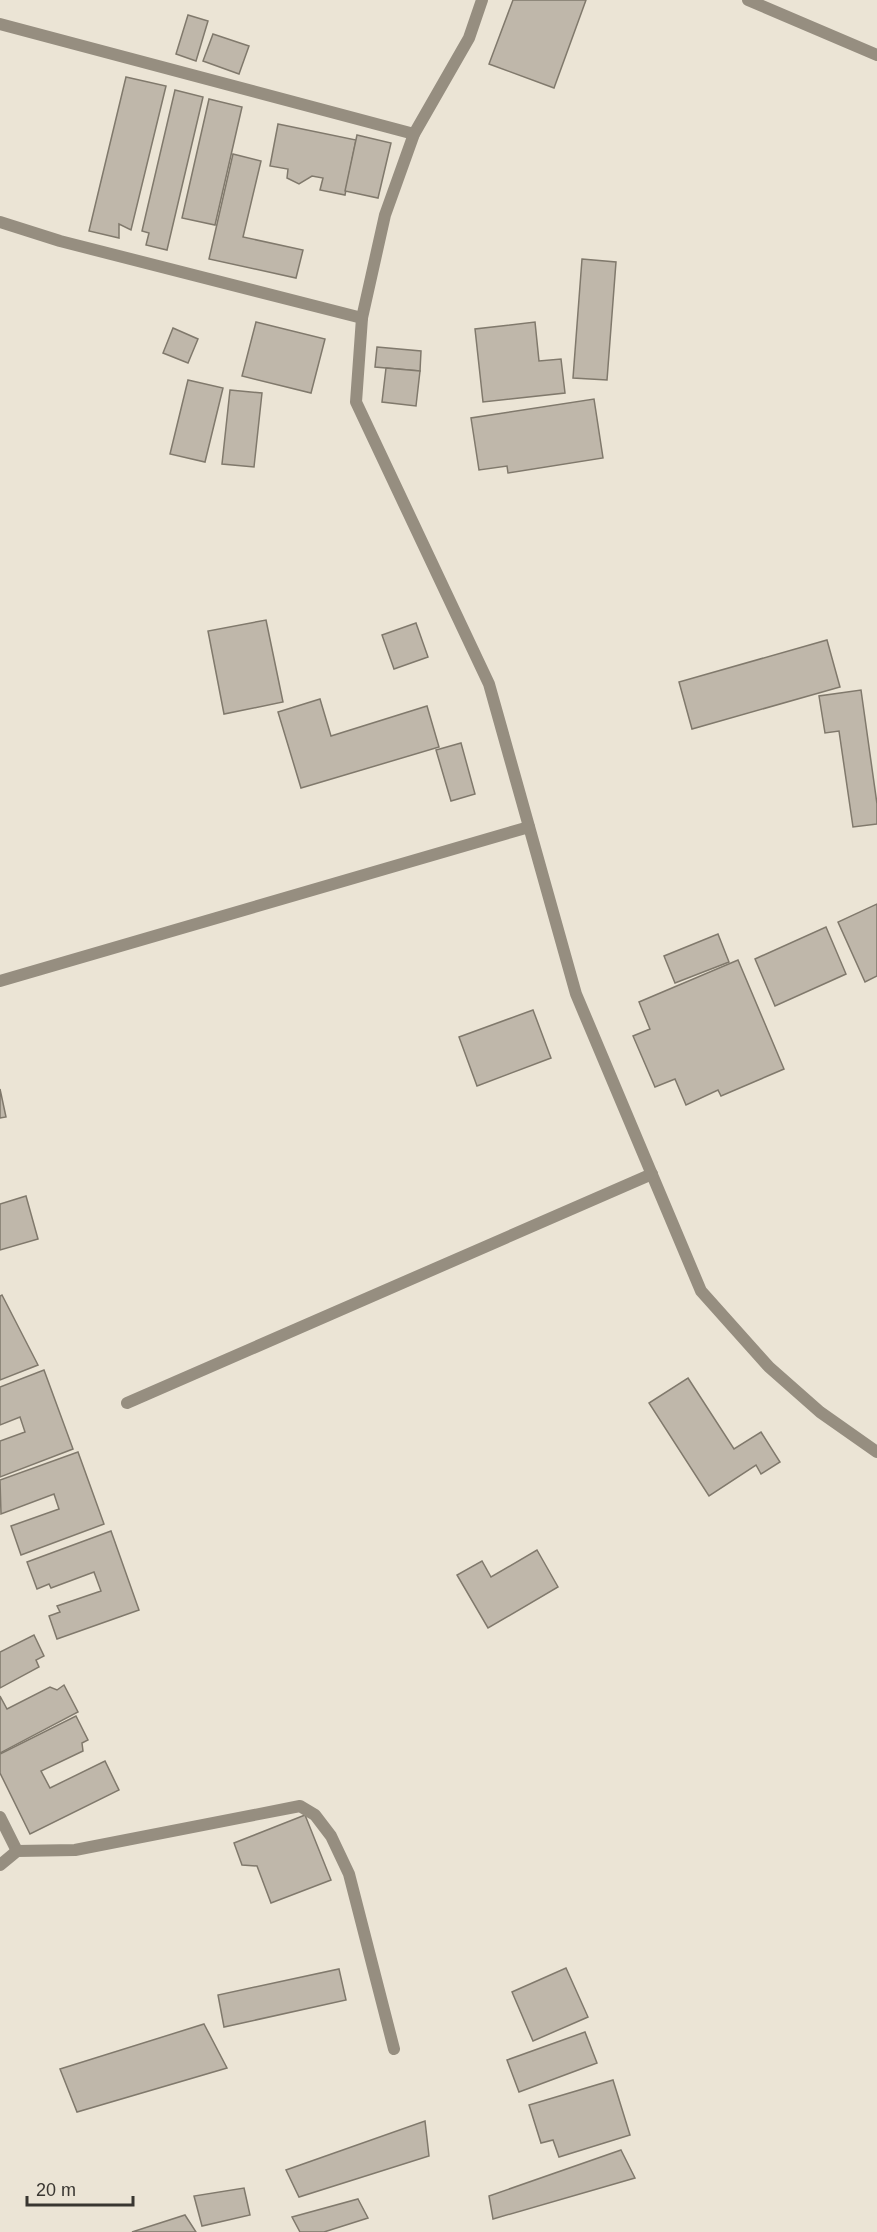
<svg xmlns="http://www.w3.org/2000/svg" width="877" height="2232" font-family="Helvetica,sans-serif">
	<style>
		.building { fill: #bfb7aa; stroke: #80796c; stroke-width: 1.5 }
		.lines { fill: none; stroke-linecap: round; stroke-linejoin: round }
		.service { stroke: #968e80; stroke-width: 12 }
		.minor { stroke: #968e80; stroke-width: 12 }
	</style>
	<rect width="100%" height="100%" fill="#ebe4d5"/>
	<g class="building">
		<polygon points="513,0 586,0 554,88 489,64"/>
		<polygon points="188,15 208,21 196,61 176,54"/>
		<polygon points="213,34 249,46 239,74 203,61"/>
		<polygon points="126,77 166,86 131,230 119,224 119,238 89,231"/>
		<polygon points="175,90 203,97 167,250 146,245 149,233 142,231"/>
		<polygon points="209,99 242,107 215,225 182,218"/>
		<polygon points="278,124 356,140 345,195 320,190 323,178 312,176 299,184 287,178 288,169 270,166"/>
		<polygon points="357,135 391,143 378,198 345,191"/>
		<polygon points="233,154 261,161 243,237 303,250 296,278 209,259"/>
		<polygon points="582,259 616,262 607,380 573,378"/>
		<polygon points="256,322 325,339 311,393 242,376"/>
		<polygon points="535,322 539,361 561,359 565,393 483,402 475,329"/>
		<polygon points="173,328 198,339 188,363 163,353"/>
		<polygon points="377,347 421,351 420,371 375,367"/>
		<polygon points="386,368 420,371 416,406 382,402"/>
		<polygon points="188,380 223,388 205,462 170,454"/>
		<polygon points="230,390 262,393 254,467 222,464"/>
		<polygon points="594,399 603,458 508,473 507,466 479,470 471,418"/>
		<polygon points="266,620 283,702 224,714 208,631"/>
		<polygon points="416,623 428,657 394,669 382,635"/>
		<polygon points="827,640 840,687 692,729 679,682"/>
		<polygon points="861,690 877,804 877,824 853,827 839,731 825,733 819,696"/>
		<polygon points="320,699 331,736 427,706 439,747 301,788 278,712"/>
		<polygon points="461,743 475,794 451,801 436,750"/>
		<polygon points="877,904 877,976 865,982 838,922"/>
		<polygon points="826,927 846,974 775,1006 755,959"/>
		<polygon points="718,934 729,962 675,983 664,956"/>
		<polygon points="738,960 784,1069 721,1096 718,1090 686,1105 675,1079 655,1087 633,1036 650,1029 639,1002"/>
		<polygon points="533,1010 551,1058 477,1086 459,1037"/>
		<polygon points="0,1089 6,1117 0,1118"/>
		<polygon points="26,1196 38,1239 0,1250 0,1204"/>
		<polygon points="2,1295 38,1365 0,1380 0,1296"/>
		<polygon points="44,1370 73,1449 0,1477 0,1441 25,1432 20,1417 0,1425 0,1387"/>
		<polygon points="688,1378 734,1449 761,1432 780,1462 761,1474 756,1465 709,1496 649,1403"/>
		<polygon points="78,1452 104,1524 21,1555 11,1526 59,1509 54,1494 1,1514 0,1480"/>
		<polygon points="111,1531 139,1610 57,1639 49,1616 60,1612 57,1606 101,1591 94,1572 51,1588 49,1584 37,1589 27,1562"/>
		<polygon points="537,1550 558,1587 488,1628 457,1575 482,1561 491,1577"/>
		<polygon points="34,1635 44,1656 36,1660 39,1667 0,1688 0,1652"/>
		<polygon points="64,1685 78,1712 0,1753 0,1696 7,1709 50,1687 57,1690"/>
		<polygon points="76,1716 88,1740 82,1743 83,1751 41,1771 50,1788 105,1761 119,1790 30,1834 0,1773 0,1754"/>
		<polygon points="305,1815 331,1880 271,1903 257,1866 242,1865 234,1843"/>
		<polygon points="566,1968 588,2017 533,2041 512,1992"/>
		<polygon points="339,1969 346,2000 224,2027 218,1995"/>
		<polygon points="204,2024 227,2068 77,2112 60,2069"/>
		<polygon points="585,2032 597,2063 519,2092 507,2060"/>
		<polygon points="613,2080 630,2135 559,2157 553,2140 541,2143 529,2105"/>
		<polygon points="425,2121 429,2156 299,2197 286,2170"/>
		<polygon points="621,2150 635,2178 493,2219 489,2196"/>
		<polygon points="244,2188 250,2215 202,2226 194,2196"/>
		<polygon points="358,2199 368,2218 324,2232 300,2232 292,2217"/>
		<polygon points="185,2215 196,2232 132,2232"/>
	</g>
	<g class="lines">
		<polyline class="service" points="127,1403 652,1174"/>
		<g class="minor">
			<polyline points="482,0 469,38 414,134 385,215 362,318 356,402 489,684 576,994 701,1291 769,1367 820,1412 877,1452"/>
			<polyline points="748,0 877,55"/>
			<polyline points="0,24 414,134"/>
			<polyline points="0,222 60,241 362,318"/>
			<polyline points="0,981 529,827"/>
			<polyline points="0,1817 17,1851"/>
			<polyline points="0,1865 17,1851 75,1850 300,1806 315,1815 331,1836 349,1874 394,2049"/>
		</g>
	</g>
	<path d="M27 2196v9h106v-9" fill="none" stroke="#393631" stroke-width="3"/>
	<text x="36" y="2196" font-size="18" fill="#393631" stroke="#ebe4d5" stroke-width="4.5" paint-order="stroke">20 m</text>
</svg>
